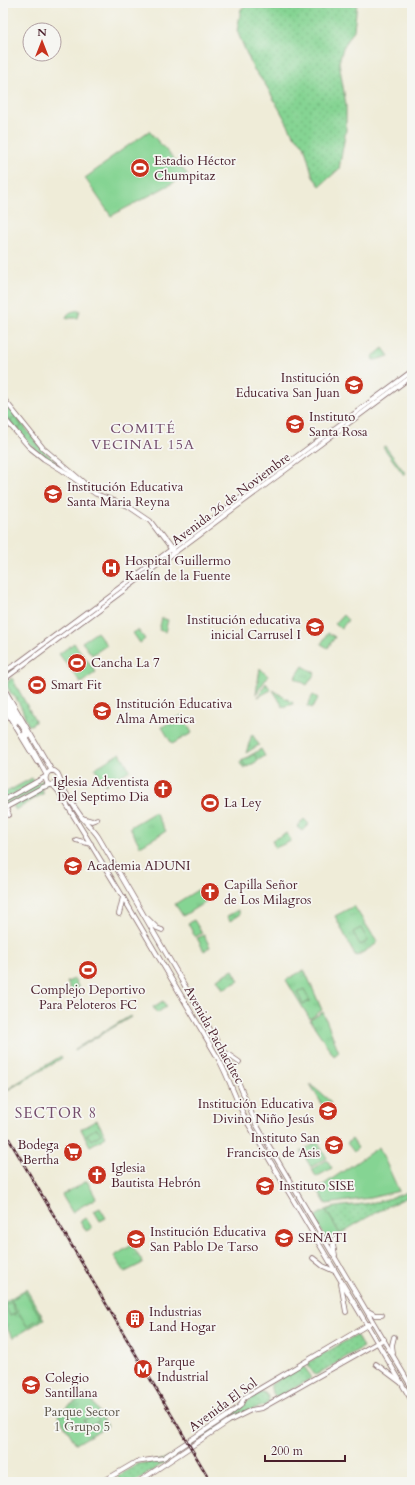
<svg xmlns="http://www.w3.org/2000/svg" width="415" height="1485" font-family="Cardo,serif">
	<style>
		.grass { fill: url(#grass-dots); stroke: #687a5f }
		.park { fill: url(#park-tufts); stroke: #687a5f }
		.garden { fill: #85d493; stroke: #687a5f }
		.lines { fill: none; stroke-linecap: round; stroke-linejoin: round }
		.major-casing { stroke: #846768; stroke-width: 5.5 }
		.major { stroke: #fff; stroke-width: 4 }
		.rail-casing { stroke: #4a1f2b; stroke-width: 2.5 }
		.rail { stroke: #f6f6f2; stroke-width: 1; stroke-dasharray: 3; stroke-linecap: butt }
		.labels { text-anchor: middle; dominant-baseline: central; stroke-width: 3.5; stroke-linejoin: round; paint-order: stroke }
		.poi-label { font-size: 13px; fill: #4a1f2b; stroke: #f6f6f2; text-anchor: start }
		.street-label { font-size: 13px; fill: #4a1f2b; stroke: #f6f6f2 }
		.park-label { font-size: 13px; fill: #5c554a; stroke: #f6f6f2 }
		.neighbourhood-label { font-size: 14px; letter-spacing: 1px; fill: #744d6c; stroke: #f6f6f2 }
		.quarter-label { font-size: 15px; letter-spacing: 1px; fill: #744d6c; stroke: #f6f6f2 }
	</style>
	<defs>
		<pattern id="grass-dots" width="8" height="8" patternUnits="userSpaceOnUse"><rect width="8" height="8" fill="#85d493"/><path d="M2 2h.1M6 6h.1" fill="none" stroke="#74b67f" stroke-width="1.8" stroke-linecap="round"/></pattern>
		<pattern id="park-tufts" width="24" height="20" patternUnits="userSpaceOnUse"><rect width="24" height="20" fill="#85d493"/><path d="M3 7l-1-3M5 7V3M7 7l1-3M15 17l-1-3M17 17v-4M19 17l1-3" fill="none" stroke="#74b67f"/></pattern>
	</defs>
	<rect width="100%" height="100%" fill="#f6f6f2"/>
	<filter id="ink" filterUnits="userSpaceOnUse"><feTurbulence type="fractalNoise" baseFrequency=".025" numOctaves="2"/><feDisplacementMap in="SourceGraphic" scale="8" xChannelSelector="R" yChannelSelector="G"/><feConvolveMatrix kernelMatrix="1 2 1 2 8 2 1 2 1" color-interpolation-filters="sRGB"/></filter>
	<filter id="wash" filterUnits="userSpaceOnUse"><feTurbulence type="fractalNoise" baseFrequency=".012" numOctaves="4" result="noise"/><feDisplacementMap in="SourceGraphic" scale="16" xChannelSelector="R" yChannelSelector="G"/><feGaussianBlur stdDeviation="0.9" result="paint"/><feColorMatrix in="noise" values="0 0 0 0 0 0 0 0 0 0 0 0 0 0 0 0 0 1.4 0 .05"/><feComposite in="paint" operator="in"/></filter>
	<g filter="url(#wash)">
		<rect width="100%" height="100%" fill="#efecd8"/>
		<g class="grass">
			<polygon points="249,3 357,3 354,30 343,48 339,62 346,105 346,130 339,169 320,186 313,177 304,145 293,134 267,87 253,68 237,31 241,9"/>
			<polygon points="383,348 389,356 376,360 373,360 372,357"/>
			<path d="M8,408H10L42,449L61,466C35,452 22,437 3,415V411Z"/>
			<polygon points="385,446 405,473 404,475 383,447"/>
			<polygon points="166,556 166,557 5,677 3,674 17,666"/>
			<polygon points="12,678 35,720 35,722 31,725 28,725 22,709 16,698 11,694 7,686 8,681"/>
			<polygon points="252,734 259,745 246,753"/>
			<polygon points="32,778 34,782 5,799 3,794"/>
			<polygon points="45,779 48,784 3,809 3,802"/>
			<polygon points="43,788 42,792 44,793 16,810 13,806"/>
			<polygon points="163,1001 166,1007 157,1013 153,1007"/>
			<polygon points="130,1016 131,1017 75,1050 75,1049"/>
			<polygon points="61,1056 62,1058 3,1093 14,1085"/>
			<path d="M412,1190V1195C387,1206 363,1219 340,1234L326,1210C338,1205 351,1206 363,1204C380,1202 396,1197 412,1190Z"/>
			<polygon points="356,1335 363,1347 316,1375 314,1374 308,1366 309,1362"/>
			<path d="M302,1366L305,1368L311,1376L310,1379L278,1397C273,1395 270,1390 271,1384Z"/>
			<path d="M259,1392C265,1391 269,1396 269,1401L266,1405L247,1411L134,1482H120L118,1476L138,1464L162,1460L172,1456L225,1420Z"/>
		</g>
		<g class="park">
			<path d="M80,310L78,318H66C68,311 74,311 80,310Z"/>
			<polygon points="303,666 315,673 307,685 295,678"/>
			<polygon points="260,668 268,676 256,694"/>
			<polygon points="266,683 271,690 258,697"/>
			<polygon points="273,690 293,703 293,704 283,707"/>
			<polygon points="182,715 192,733 172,744 162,727"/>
			<polygon points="261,749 265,756 244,769 240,763 241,761"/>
			<polygon points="120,753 130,770 105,785 95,768"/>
			<polygon points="155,812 166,831 140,846 130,827"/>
			<polygon points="287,833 291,841 275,848 272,840"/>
			<polygon points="199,889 207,901 183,916 175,904"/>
			<polygon points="354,906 377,942 376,944 357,956 355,955 335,916"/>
			<polygon points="238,910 240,914 230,921 227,916"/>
			<polygon points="233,970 239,981 223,989 217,979"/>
			<polygon points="302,971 305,971 322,1010 310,1019 286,980"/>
			<polygon points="323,1012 339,1052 334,1056 310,1020"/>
			<polygon points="310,1084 331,1102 329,1104 328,1103 323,1106"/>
			<polygon points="97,1120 106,1137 90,1146 81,1129"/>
			<polygon points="326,1210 340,1234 328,1241 315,1220 317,1215"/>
			<polygon points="132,1245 143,1263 125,1272 114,1256"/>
			<polygon points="26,1289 44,1319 13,1338 3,1322 3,1303"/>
			<polygon points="88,1394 107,1426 76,1444 57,1413"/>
		</g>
		<g class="garden">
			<polygon points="149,131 188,175 111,216 85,178 110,160 109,159"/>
			<polygon points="15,417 22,426 17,430 10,421"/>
			<polygon points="343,615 348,620 341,629 335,624"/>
			<polygon points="162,618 168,620 165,632 159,630"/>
			<polygon points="138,630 145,639 140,643 133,633"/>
			<polygon points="97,632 107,645 92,655 82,642"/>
			<polygon points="328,633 335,637 328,648 321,644"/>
			<polygon points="74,643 96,672 81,683 59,654"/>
			<polygon points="313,695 318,698 312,708 307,706"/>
			<polygon points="254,754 258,761 246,767 242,761"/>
			<polygon points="304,819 309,824 302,831 297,827"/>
			<polygon points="194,920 202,933 195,937 188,923"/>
			<polygon points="361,928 368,941 360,945 353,932"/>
			<polygon points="204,935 210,947 204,951 197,938"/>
			<polygon points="74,979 80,990 73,994 67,982"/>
			<polygon points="304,989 310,1001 303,1004 297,992"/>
			<polygon points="97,1128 101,1134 91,1140 87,1134"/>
			<polygon points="352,1139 358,1148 354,1152 347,1143"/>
			<polygon points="318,1142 322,1149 305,1158 301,1151"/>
			<polygon points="379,1147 399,1191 370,1198 326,1204 317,1189"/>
			<polygon points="322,1150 327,1158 311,1167 306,1159"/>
			<polygon points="327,1160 332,1168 316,1177 312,1169"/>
			<polygon points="87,1181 96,1198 72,1212 62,1195"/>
			<polygon points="100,1208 106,1218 100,1221 94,1211"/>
			<polygon points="86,1218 92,1228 86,1231 80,1221"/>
			<polygon points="25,1292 41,1318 27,1326 11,1300"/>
			<polygon points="11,1302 16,1313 10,1316 5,1305"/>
			<polygon points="96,1414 99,1421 87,1427 84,1420"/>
		</g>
	</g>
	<g filter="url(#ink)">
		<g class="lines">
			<g class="major-casing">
				<g id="major">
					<polyline points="3,398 43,448 83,482 87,487"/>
					<polyline points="3,417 29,447 44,459 62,470 96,494 128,506 150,521 172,550"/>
					<polyline points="3,672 18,663 412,371"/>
					<polyline points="3,680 412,376"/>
					<polyline points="3,687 52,771"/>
					<polyline points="3,694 28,736"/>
					<polyline points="3,700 16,722"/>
					<polyline points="3,706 37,762"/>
					<polyline points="24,734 46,774"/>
					<path d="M59,778L57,783L52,785L47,783C43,776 50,766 57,773C60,776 62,786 64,790C70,800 76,810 83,819C89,826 95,831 99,838L232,1067L256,1124L412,1388"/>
					<path d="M53,785L59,792L123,897L218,1058C229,1078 236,1100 246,1120L412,1401"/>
					<polyline points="3,801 45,777"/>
					<polyline points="6,808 9,815"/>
					<polyline points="3,809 43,787 50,785"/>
					<polyline points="82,818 92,821 97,819"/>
					<polyline points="76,840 91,844"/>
					<polyline points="119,914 123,897"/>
					<polyline points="147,918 157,928 162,930"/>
					<polyline points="223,1051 239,1062"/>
					<polyline points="335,1239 333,1245 335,1255"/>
					<polyline points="313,1258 323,1266 334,1271"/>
					<polyline points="341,1284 346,1312"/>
					<polyline points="368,1311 375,1315 382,1315"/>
					<polyline points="393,1353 392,1345 394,1337"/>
					<polyline points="376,1364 400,1382"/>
					<polyline points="102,1482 136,1462 163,1458 227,1416 240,1406 244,1398 369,1324"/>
					<polyline points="138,1482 229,1421 251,1410 262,1408 384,1339"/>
				</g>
			</g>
			<use href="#major" class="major"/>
			<g class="rail-casing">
				<polyline id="rail" points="3,1129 211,1482"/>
			</g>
			<use href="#rail" class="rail"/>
		</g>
	</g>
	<defs>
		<g id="stadium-disc" transform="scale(1)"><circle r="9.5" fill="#c8321e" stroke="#f6f6f2"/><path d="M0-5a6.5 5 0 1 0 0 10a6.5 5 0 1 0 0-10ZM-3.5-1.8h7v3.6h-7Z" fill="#fff"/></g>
		<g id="school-disc" transform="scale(1)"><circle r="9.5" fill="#c8321e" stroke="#f6f6f2"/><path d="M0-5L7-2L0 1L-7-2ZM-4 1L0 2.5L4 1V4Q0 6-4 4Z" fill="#fff"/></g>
		<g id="university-disc" transform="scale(1)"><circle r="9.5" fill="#c8321e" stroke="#f6f6f2"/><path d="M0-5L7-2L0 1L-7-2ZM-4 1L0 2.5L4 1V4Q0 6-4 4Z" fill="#fff"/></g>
		<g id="hospital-disc" transform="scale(1)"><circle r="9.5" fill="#c8321e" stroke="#f6f6f2"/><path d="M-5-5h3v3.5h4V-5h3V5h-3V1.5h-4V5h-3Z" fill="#fff"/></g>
		<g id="church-disc" transform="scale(1)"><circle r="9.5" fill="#c8321e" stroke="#f6f6f2"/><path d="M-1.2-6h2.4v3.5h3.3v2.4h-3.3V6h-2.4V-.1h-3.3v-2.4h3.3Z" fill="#fff"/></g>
		<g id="supermarket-disc" transform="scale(1)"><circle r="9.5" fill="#c8321e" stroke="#f6f6f2"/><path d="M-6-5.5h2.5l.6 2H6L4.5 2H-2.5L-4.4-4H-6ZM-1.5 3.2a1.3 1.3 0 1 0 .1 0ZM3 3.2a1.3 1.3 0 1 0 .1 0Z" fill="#fff"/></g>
		<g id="building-disc" transform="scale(1)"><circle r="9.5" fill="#c8321e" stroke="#f6f6f2"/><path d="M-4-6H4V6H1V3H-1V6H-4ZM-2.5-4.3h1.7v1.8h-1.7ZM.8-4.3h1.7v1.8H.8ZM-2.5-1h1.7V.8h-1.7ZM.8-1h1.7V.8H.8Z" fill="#fff"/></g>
		<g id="metro-disc" transform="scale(1)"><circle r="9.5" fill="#c8321e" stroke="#f6f6f2"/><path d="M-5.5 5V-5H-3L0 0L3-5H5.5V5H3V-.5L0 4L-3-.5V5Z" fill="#fff"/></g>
	</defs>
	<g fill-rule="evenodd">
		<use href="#stadium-disc" x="140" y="168"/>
		<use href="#school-disc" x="354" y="385"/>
		<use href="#university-disc" x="295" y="424"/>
		<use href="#school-disc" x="53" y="494"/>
		<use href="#hospital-disc" x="111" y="568"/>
		<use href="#school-disc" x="315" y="627"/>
		<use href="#stadium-disc" x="77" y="663"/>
		<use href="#stadium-disc" x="37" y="685"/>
		<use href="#school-disc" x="102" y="711"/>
		<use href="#church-disc" x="163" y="789"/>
		<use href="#stadium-disc" x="210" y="803"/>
		<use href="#university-disc" x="73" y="866"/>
		<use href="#church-disc" x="210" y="892"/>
		<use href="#stadium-disc" x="88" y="970"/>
		<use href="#school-disc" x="328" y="1111"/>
		<use href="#university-disc" x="334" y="1145"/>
		<use href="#supermarket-disc" x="73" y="1152"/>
		<use href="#church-disc" x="97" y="1175"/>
		<use href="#university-disc" x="265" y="1186"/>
		<use href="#university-disc" x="284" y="1238"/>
		<use href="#school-disc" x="136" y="1239"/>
		<use href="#building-disc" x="135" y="1319"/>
		<use href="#metro-disc" x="143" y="1369"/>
		<use href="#school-disc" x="31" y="1385"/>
	</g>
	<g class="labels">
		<g class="poi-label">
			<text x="154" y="161">Estadio Héctor<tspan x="154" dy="15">Chumpitaz</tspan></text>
			<text x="340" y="378" text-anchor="end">Institución<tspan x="340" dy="15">Educativa San Juan</tspan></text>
			<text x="309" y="417">Instituto<tspan x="309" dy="15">Santa Rosa</tspan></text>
			<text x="67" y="487">Institución Educativa<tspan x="67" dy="15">Santa Maria Reyna</tspan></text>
			<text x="125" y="561">Hospital Guillermo<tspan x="125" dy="15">Kaelín de la Fuente</tspan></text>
			<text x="301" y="620" text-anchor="end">Institución educativa<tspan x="301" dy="15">inicial Carrusel I</tspan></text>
			<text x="91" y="663">Cancha La 7</text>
			<text x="51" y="685">Smart Fit</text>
			<text x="116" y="704">Institución Educativa<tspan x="116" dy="15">Alma America</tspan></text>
			<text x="149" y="782" text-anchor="end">Iglesia Adventista<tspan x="149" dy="15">Del Septimo Dia</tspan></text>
			<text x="224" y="803">La Ley</text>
			<text x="87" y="866">Academia ADUNI</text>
			<text x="224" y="885">Capilla Señor<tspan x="224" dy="15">de Los Milagros</tspan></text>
			<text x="88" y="990" text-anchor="middle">Complejo Deportivo<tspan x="88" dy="15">Para Peloteros FC</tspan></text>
			<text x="314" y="1104" text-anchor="end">Institución Educativa<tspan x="314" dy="15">Divino Niño Jesús</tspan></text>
			<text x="320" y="1138" text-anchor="end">Instituto San<tspan x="320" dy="15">Francisco de Asis</tspan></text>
			<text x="59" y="1145" text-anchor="end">Bodega<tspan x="59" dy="15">Bertha</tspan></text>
			<text x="111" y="1168">Iglesia<tspan x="111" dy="15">Bautista Hebrón</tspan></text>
			<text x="279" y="1186">Instituto SISE</text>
			<text x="150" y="1232">Institución Educativa<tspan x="150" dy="15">San Pablo De Tarso</tspan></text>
			<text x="298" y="1238">SENATI</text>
			<text x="149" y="1312">Industrias<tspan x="149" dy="15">Land Hogar</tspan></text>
			<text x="157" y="1362">Parque<tspan x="157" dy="15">Industrial</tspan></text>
			<text x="45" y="1378">Colegio<tspan x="45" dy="15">Santillana</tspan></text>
		</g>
		<g class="street-label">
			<text transform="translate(231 499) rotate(-37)">Avenida 26 de Noviembre</text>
			<text transform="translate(214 1035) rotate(61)">Avenida Pachacútec</text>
			<text transform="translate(223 1405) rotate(-36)">Avenida El Sol</text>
		</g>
		<g class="park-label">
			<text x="82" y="1412">Parque Sector<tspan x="82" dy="15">1 Grupo 5</tspan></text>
		</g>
		<g class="neighbourhood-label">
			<text x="143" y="428">COMITÉ<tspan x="143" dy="16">VECINAL 15A</tspan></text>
		</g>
		<g class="quarter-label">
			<text x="56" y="1113">SECTOR 8</text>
		</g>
	</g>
	<rect width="415" height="1485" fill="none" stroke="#f6f6f2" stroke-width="16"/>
	<g transform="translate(42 42)"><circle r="19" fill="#f6f6f2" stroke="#b1a0a2"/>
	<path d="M0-3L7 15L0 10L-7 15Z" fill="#c8321e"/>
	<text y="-6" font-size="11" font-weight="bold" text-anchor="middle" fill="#4a1f2b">N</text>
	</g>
	<path d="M265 1455v6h80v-6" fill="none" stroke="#4a1f2b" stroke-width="2"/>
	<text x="271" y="1455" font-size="12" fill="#4a1f2b" stroke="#f6f6f2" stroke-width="3" paint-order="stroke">200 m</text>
</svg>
